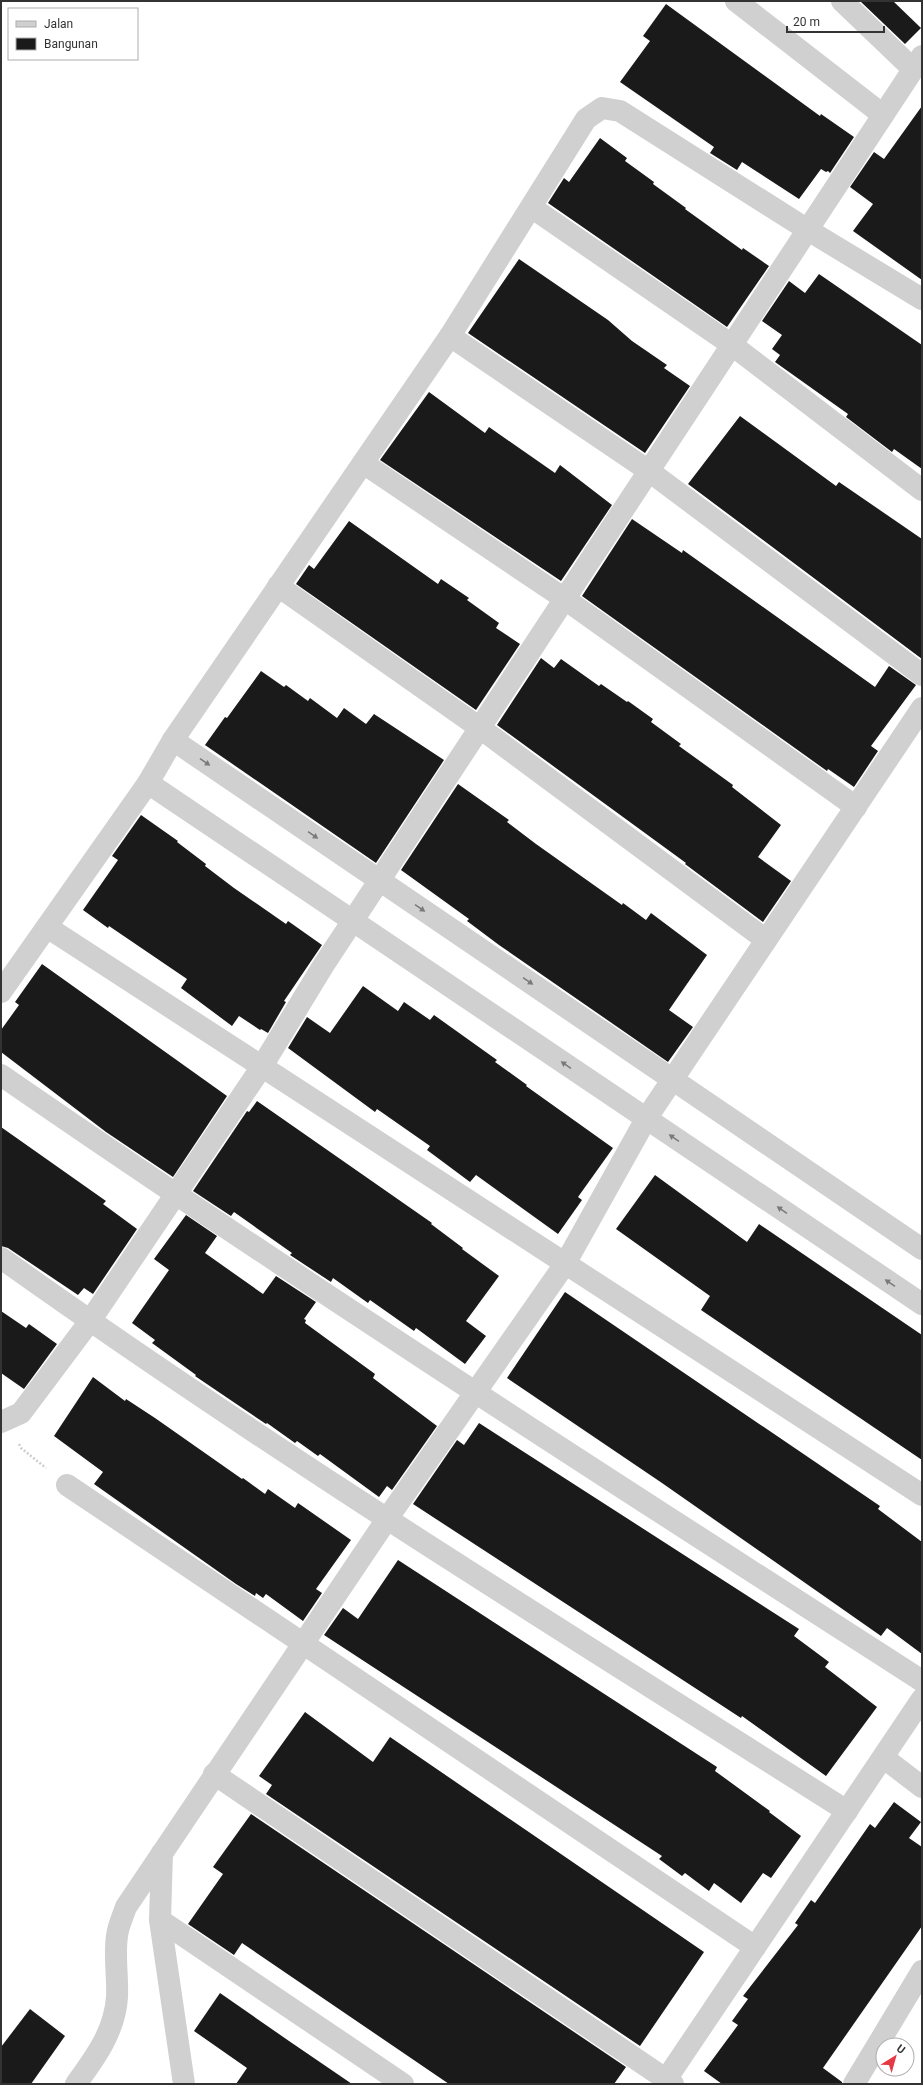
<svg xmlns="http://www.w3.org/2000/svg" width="923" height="2085" font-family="Roboto,sans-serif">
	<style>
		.building { fill: #1a1a1a }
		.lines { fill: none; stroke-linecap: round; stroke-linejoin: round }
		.path { stroke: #cdcdcd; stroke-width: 2.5; stroke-dasharray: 2 2; stroke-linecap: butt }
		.minor { stroke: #d0d0d0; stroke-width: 22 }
		.oneway { fill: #7a7a7a }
	</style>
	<rect width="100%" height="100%" fill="#fff"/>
	<g class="building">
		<polygon points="860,1 893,1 921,28 905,44"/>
		<polygon points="666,4 820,116 821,114 854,137 830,173 828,171 826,172 821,169 799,199 742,162 737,170 710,153 714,147 620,82 650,41 643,36"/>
		<polygon points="922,106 922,280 853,231 873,204 850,187 874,152 884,159"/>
		<polygon points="600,138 627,158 625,161 654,182 653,184 686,208 685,209 742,250 743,248 769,266 727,327 548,203 564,178 569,182"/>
		<polygon points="519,259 608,320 632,341 667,365 664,368 690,386 645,453 468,333"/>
		<polygon points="819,274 922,345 922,469 894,449 892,452 846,417 848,414 775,362 780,355 772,349 782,335 762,321 789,281 805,293"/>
		<polygon points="429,392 485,433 489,427 555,473 560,465 612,505 561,581 380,460"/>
		<polygon points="740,416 836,486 839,482 922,539 922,659 688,484"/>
		<polygon points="632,519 682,553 683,550 875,687 889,666 916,685 871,746 878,751 854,787 828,769 827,771 582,596"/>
		<polygon points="349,521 438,584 441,579 469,598 467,600 499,623 496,628 520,644 476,710 296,584 309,565 314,569"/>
		<polygon points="541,658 554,668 561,659 599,686 601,684 627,702 628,701 653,719 651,722 681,744 679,746 733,785 732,787 781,825 758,857 791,881 763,922 685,864 686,863 497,725"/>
		<polygon points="261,671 284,687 286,685 308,701 310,698 337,718 344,708 366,724 374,714 444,760 376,863 205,745 225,717 227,718"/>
		<polygon points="458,784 509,820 507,822 536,844 622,905 623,903 646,920 651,913 707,955 669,1010 693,1027 668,1062 499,945 467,921 469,919 401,870"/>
		<polygon points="141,815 178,841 177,842 206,864 205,866 234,888 286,924 288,921 322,945 284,1001 286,1002 268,1033 261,1029 260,1030 239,1016 232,1026 181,988 187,979 109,926 108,928 83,910 118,860 112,856"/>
		<polygon points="42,964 227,1096 173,1177 106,1132 1,1052 1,1030 19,1005 15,1002"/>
		<polygon points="363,986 398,1011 404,1002 430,1020 434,1015 497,1060 495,1062 527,1085 526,1086 613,1148 578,1197 582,1200 558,1234 476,1175 470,1182 427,1150 430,1146 377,1109 375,1112 288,1048 307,1017 330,1033"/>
		<polygon points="257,1101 432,1223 431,1224 463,1248 462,1249 499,1276 466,1321 486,1336 465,1364 416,1328 414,1331 370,1300 368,1303 333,1278 331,1282 290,1255 292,1253 234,1212 231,1216 193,1191 247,1111 249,1112"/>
		<polygon points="1,1127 106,1201 103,1204 137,1229 93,1294 84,1288 78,1295 8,1248 1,1246"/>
		<polygon points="655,1175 747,1242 759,1224 922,1335 922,1460 701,1310 710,1296 616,1229"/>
		<polygon points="186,1215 217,1236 205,1253 263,1294 276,1276 316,1302 304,1319 306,1320 305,1323 375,1374 373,1378 437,1426 392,1490 387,1486 379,1497 320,1454 318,1456 297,1441 295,1443 267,1423 266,1424 195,1376 196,1375 152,1343 155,1340 132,1323 169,1270 154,1259"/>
		<polygon points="565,1292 880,1506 878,1509 922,1542 922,1654 887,1628 881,1636 662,1483 507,1378"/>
		<polygon points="1,1311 26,1328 29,1324 57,1344 24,1389 1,1373"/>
		<polygon points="93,1377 125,1401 126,1399 155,1418 242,1479 243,1478 265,1494 268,1489 295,1508 298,1503 351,1540 316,1589 322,1593 303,1621 266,1594 263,1598 256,1593 255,1596 236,1584 94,1484 103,1472 54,1436"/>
		<polygon points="479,1423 799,1629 794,1636 829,1662 825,1667 877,1707 826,1776 742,1716 741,1718 413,1504 457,1440 464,1445"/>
		<polygon points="398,1560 717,1767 715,1771 770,1811 769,1812 801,1836 771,1878 763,1873 741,1903 714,1883 709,1891 685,1873 682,1876 659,1859 662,1856 324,1635 343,1608 358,1619"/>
		<polygon points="305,1712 373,1762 390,1737 704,1952 640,2046 266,1794 272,1785 259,1776"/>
		<polygon points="894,1802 921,1822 909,1838 922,1847 922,1926 823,2068 842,2082 842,2084 722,2084 704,2071 738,2025 732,2021 748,1999 743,1996 798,1925 795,1923 811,1900 815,1903 870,1824 875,1828"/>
		<polygon points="251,1814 626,2067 614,2084 449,2084 242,1943 234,1955 188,1924 223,1874 213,1867"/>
		<polygon points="220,1993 289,2041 352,2084 236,2084 247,2068 194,2031"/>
		<polygon points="30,2009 65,2036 31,2084 1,2084 1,2047"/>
	</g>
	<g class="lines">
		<polyline class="path" points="19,1444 21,1448 46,1468"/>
		<g class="minor">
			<polyline points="736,1 883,115"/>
			<polyline points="842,1 913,69"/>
			<polyline points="531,207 732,345 922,490"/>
			<polyline points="450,336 649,471 922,675"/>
			<polyline points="363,463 565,599 856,807"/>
			<polyline points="278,586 480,728 766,940"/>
			<polyline points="173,740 922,1249"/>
			<polyline points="148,783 922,1304"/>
			<polyline points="47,927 922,1495"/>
			<polyline points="1,992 148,783 173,740 450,336 586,119 602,108 620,111 808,230 922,299"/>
			<path d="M1,1075C304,1284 613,1482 922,1681"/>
			<path d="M1,1258C276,1454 563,1631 847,1811"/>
			<polyline points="1,1422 21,1413 90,1321 261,1068 323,966 922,56"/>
			<polyline points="67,1485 755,1947"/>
			<polyline points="884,1758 922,1787"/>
			<polyline points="214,1774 673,2084"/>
			<polyline points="162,1853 160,1920 184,2084"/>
			<polyline points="160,1920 403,2084"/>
			<path d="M76,2084C95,2058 115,2031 117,1997C118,1977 114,1956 117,1936C118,1926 123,1916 126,1907L387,1519L565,1264L646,1119L922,708"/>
			<polyline points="663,2084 922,1699"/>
			<polyline points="854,2084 922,1971"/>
		</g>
	</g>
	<defs><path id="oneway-solid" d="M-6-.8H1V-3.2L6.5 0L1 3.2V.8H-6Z"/></defs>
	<g class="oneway">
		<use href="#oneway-solid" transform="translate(205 762) rotate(34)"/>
		<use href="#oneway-solid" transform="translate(313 835) rotate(34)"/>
		<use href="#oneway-solid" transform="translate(420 908) rotate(34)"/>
		<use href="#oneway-solid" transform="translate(528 981) rotate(34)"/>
		<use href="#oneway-solid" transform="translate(566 1065) rotate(-146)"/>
		<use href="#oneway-solid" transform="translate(674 1138) rotate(-146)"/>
		<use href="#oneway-solid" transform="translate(782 1210) rotate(-146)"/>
		<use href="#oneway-solid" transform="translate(890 1283) rotate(-146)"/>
	</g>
	<rect width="923" height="2085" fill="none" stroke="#333333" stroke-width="4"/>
	<rect x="8" y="8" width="130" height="52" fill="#ffffff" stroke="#adadad"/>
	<rect x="16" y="21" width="20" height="6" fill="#d0d0d0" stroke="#adadad"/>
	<text x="44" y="28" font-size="12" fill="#333333">Jalan</text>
	<rect x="16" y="38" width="20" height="12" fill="#1a1a1a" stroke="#adadad"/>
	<text x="44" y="48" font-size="12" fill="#333333">Bangunan</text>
	<g transform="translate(895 2057) rotate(37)"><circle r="19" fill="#ffffff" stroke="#adadad"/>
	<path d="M0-3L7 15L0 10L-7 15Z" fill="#e63946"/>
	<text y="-6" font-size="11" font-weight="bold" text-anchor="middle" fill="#333333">U</text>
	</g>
	<path d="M787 26v6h97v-6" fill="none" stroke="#333333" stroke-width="2"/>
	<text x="793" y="26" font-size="12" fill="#333333" stroke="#ffffff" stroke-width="3" paint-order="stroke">20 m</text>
</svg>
